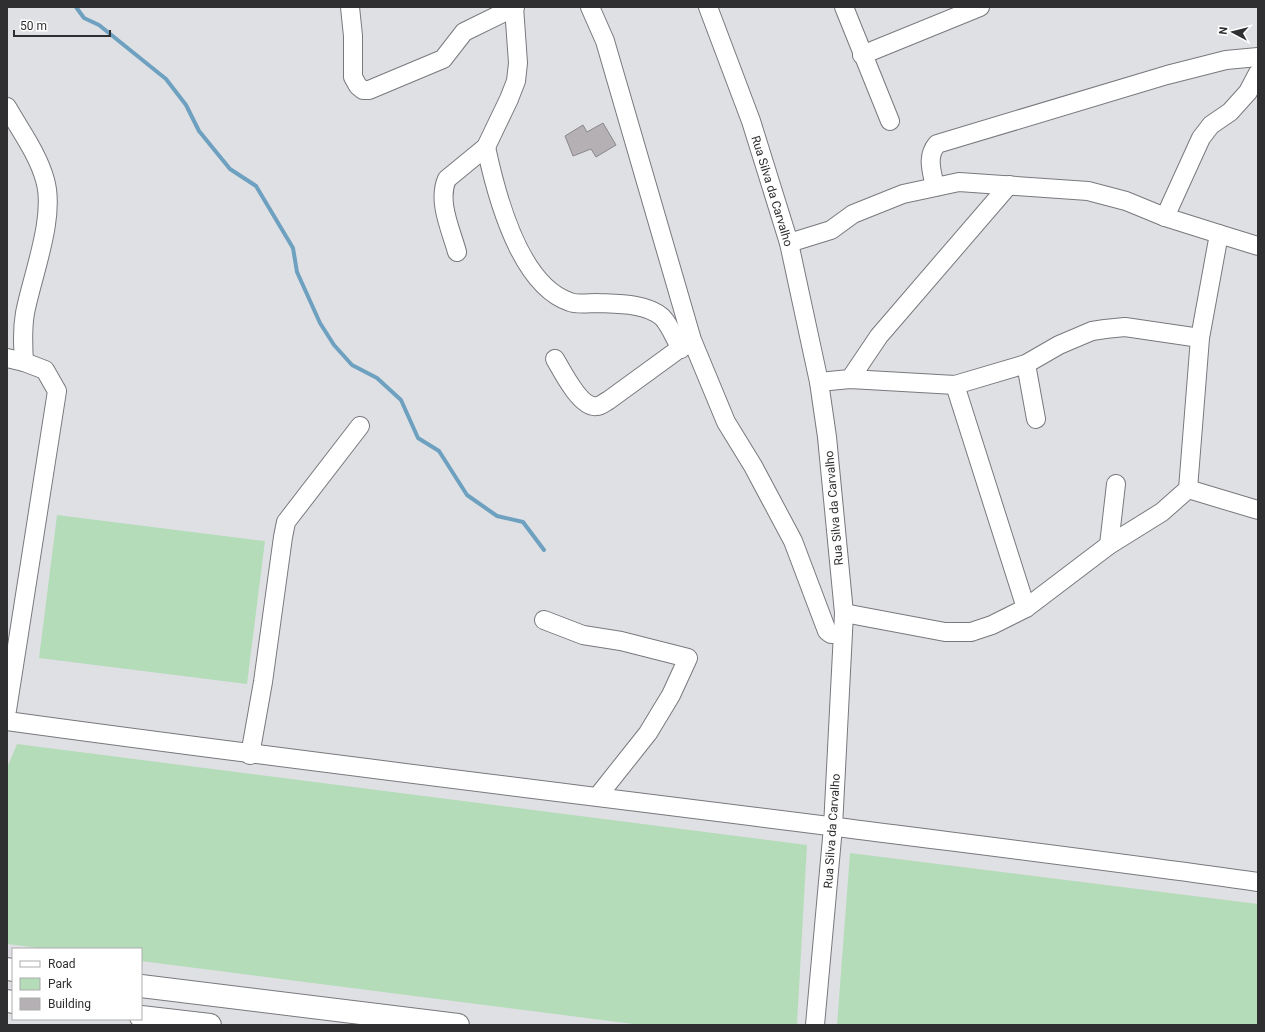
<svg xmlns="http://www.w3.org/2000/svg" width="1265" height="1032" font-family="Roboto,sans-serif">
	<style>
		.green { fill: #b5dcb9 }
		.lines { fill: none; stroke-linecap: round; stroke-linejoin: round }
		.stream { stroke: #6ea0c0; stroke-width: 4 }
		.building { fill: #b4b0b3; stroke: #8b888a }
		.minor-casing { stroke: #78797d; stroke-width: 20 }
		.major-casing { stroke: #78797d; stroke-width: 24 }
		.minor { stroke: #fff; stroke-width: 18 }
		.major { stroke: #fff; stroke-width: 22 }
		.labels { text-anchor: middle; dominant-baseline: central; stroke-width: 4; stroke-linejoin: round; paint-order: stroke }
		.street-label { font-size: 12px; fill: #2f2f31; stroke: #fff }
	</style>
	<rect width="100%" height="100%" fill="#dfe0e4"/>
	<g class="green">
		<polygon points="57,515 265,541 247,684 39,658"/>
		<polygon points="17,744 807,845 797,1025 641,1025 141,961 141,949 48,949 7,944 7,768"/>
		<polygon points="850,853 1258,904 1258,1025 837,1025"/>
	</g>
	<g class="lines">
		<polyline class="stream" points="76,7 84,18 99,25 166,79 186,105 199,131 230,169 256,186 293,248 297,272 320,323 334,345 352,365 377,378 401,400 418,438 439,451 467,495 497,516 523,522 544,550"/>
	</g>
	<polygon class="building" points="603,123 616,145 596,157 591,149 573,156 565,136 583,125 587,132"/>
	<g class="lines">
		<g class="minor-casing">
			<g id="minor">
				<polyline points="350,7 353,36 353,77 358,86 363,90 369,90 443,59 464,32 515,7"/>
				<polyline points="590,7 605,41 692,340 726,422 753,466 793,541 827,631 831,634 842,634"/>
				<polyline points="708,7 751,121 789,243 819,382 827,437 844,613 833,827 815,1025"/>
				<polyline points="844,7 890,121"/>
				<polyline points="862,55 980,7"/>
				<path d="M7,107C20,130 38,154 45,180C56,217 32,276 25,313C22,330 23,346 24,362"/>
				<path d="M486,147C496,194 519,285 570,302C578,305 589,303 597,303C617,304 646,303 662,317C670,325 675,339 681,349"/>
				<path d="M935,187C932,171 926,157 937,144L1167,75L1226,60L1258,57"/>
				<polyline points="1165,217 1201,138 1211,125 1230,112 1248,92 1258,73"/>
				<polyline points="1219,234 1258,246"/>
				<polyline points="789,243 831,230 853,214 903,194 959,182 1088,191 1126,201 1165,217 1219,234 1200,338 1188,489 1162,512 1109,545 1026,608 992,625 971,632 945,632 844,613"/>
				<path d="M457,252C451,230 437,201 447,179L486,147L509,99L516,81L518,63L514,7"/>
				<polyline points="7,358 24,362 45,370 57,391 7,710"/>
				<path d="M555,359C562,371 581,409 597,406C601,406 605,402 609,400L690,341"/>
				<polyline points="1026,364 1036,419"/>
				<polyline points="850,379 879,336 1009,185"/>
				<polyline points="819,382 850,379 955,385 1026,364 1059,345 1092,331 1105,329 1125,327 1200,338"/>
				<polyline points="955,385 1026,608"/>
				<polyline points="1188,489 1258,510"/>
				<polyline points="1109,545 1116,484"/>
				<polyline points="544,620 583,635 621,641 688,658 671,695 648,733 598,796"/>
				<path d="M7,721C283,759 560,792 837,827C977,845 1118,862 1258,882"/>
				<polyline points="250,755 263,682 283,537 286,522 360,426"/>
			</g>
		</g>
		<g class="major-casing">
			<g id="major">
				<polyline points="7,969 13,970"/>
				<polyline points="141,986 458,1025"/>
				<polyline points="7,1001 13,1002"/>
				<polyline points="141,1017 210,1025"/>
			</g>
		</g>
		<use href="#minor" class="minor"/>
		<use href="#major" class="major"/>
	</g>
	<g class="labels">
		<g class="street-label">
			<text transform="translate(772 191) rotate(73)">Rua Silva da Carvalho</text>
			<text transform="translate(834 508) rotate(-95)">Rua Silva da Carvalho</text>
			<text transform="translate(832 831) rotate(-86)">Rua Silva da Carvalho</text>
		</g>
	</g>
	<rect width="1265" height="1032" fill="none" stroke="#2f2f31" stroke-width="16"/>
	<rect x="12" y="948" width="130" height="72" fill="#ffffff" stroke="#acacad"/>
	<rect x="20" y="961" width="20" height="6" fill="#ffffff" stroke="#acacad"/>
	<text x="48" y="968" font-size="12" fill="#2f2f31">Road</text>
	<rect x="20" y="978" width="20" height="12" fill="#b5dcb9" stroke="#acacad"/>
	<text x="48" y="988" font-size="12" fill="#2f2f31">Park</text>
	<rect x="20" y="998" width="20" height="12" fill="#b4b0b3" stroke="#acacad"/>
	<text x="48" y="1008" font-size="12" fill="#2f2f31">Building</text>
	<g transform="translate(1233 32) rotate(277)" stroke="#ffffff" stroke-width="3" paint-order="stroke">
	<path d="M0-3L7 15L0 10L-7 15Z" fill="#2f2f31"/>
	<text y="-6" font-size="11" font-weight="bold" text-anchor="middle" fill="#2f2f31">N</text>
	</g>
	<path d="M14 30v6h96v-6" fill="none" stroke="#2f2f31" stroke-width="2"/>
	<text x="20" y="30" font-size="12" fill="#2f2f31" stroke="#ffffff" stroke-width="3" paint-order="stroke">50 m</text>
</svg>
